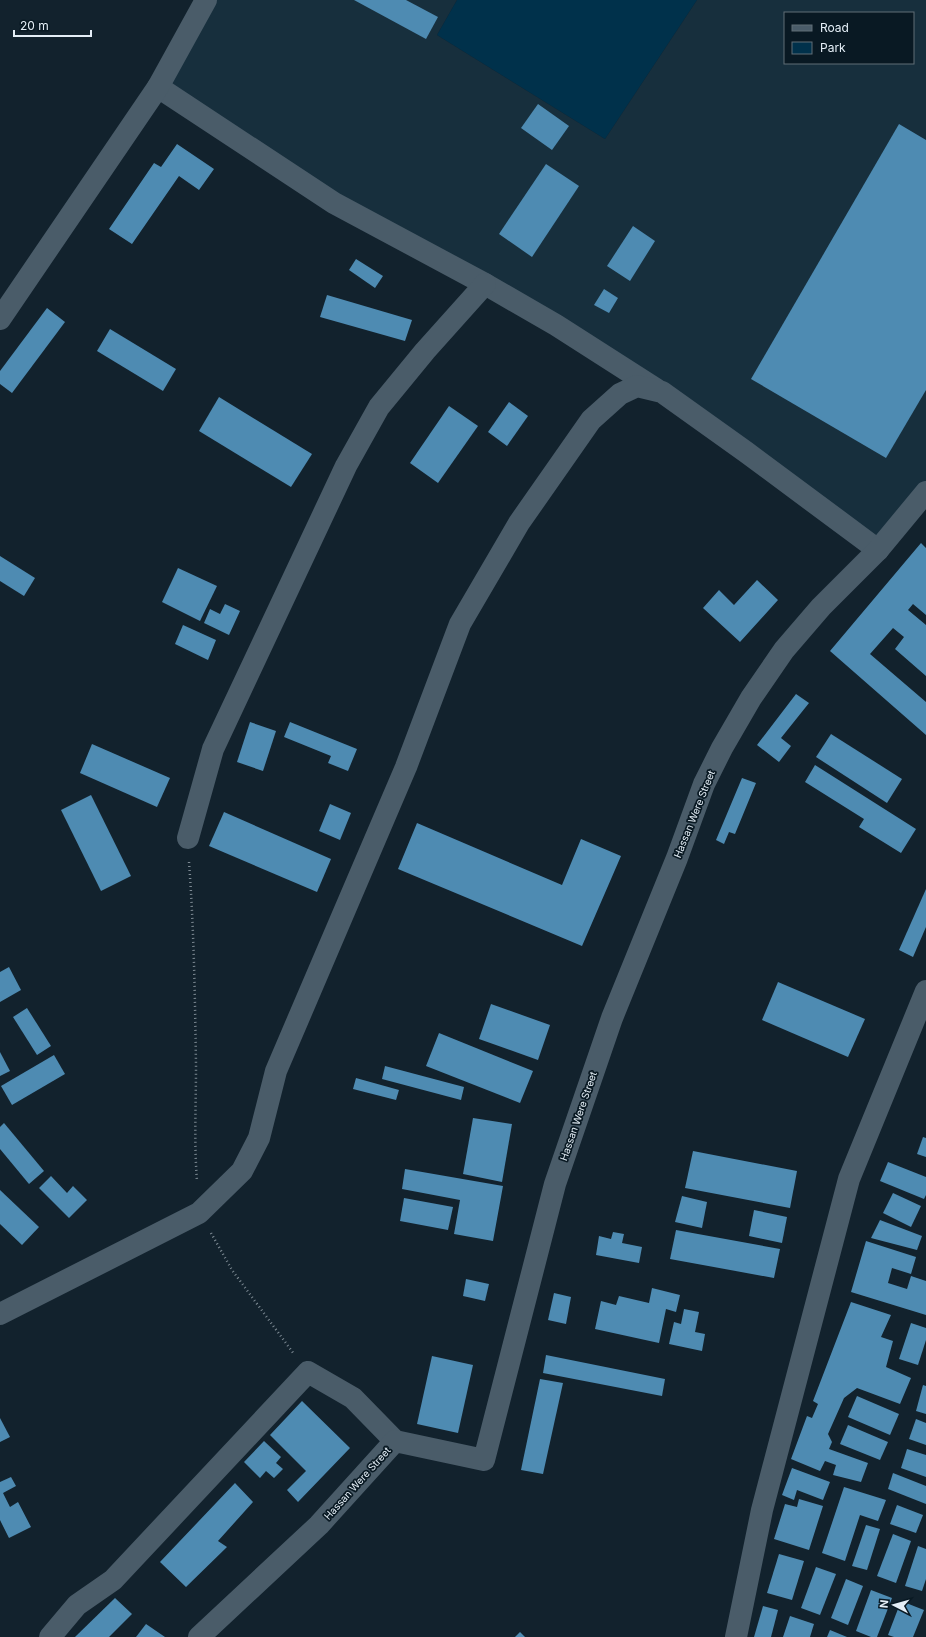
<svg xmlns="http://www.w3.org/2000/svg" width="926" height="1637" font-family="Inter,sans-serif">
	<style>
		.built { fill: #172f3d; fill-rule: evenodd }
		.green { fill: #00314b }
		.building { fill: #4e8bb2 }
		.lines { fill: none; stroke-linecap: round; stroke-linejoin: round }
		.path { stroke: #7d8a93; stroke-width: 2.5; stroke-dasharray: 1 3; stroke-linecap: butt }
		.minor { stroke: #4a5c69; stroke-width: 22 }
		.labels { text-anchor: middle; dominant-baseline: central; stroke-width: 3.5; stroke-linejoin: round; paint-order: stroke }
		.street-label { font-size: 10px; fill: #e4eef6; stroke: #091923 }
	</style>
	<rect width="100%" height="100%" fill="#12222d"/>
	<path class="built" d="M205,0H457L437,35L605,139L697,0H926V490L876,550L630,368L154,88ZM785,13H913V63H785Z"/>
	<polygon class="green" points="457,0 697,0 605,139 437,35"/>
	<g class="building">
		<polygon points="354,0 406,0 438,17 426,39"/>
		<polygon points="538,104 569,126 552,150 521,128"/>
		<polygon points="899,124 926,140 926,390 886,458 751,379"/>
		<polygon points="177,144 214,169 199,190 179,176 132,244 109,229 154,163 161,167"/>
		<polygon points="546,164 579,186 532,257 499,234"/>
		<polygon points="633,226 655,241 630,281 607,266"/>
		<polygon points="356,259 383,276 375,288 349,270"/>
		<polygon points="604,289 618,298 609,313 594,305"/>
		<polygon points="327,295 412,320 405,341 320,317"/>
		<polygon points="47,308 65,322 12,393 0,384 0,371"/>
		<polygon points="110,329 176,369 163,391 97,351"/>
		<polygon points="219,397 312,454 291,487 199,431"/>
		<polygon points="509,402 528,416 507,446 488,432"/>
		<polygon points="449,406 478,426 438,483 410,463"/>
		<polygon points="921,543 926,548 926,615 913,604 908,610 926,625 926,676 895,649 904,637 893,628 870,654 926,702 926,735 830,651"/>
		<polygon points="0,556 35,578 24,596 0,581"/>
		<polygon points="178,568 217,586 200,621 162,602"/>
		<polygon points="757,580 778,600 740,642 703,608 719,590 734,605"/>
		<polygon points="225,604 240,611 229,635 204,623 210,609 220,614"/>
		<polygon points="183,625 216,640 208,660 175,644"/>
		<polygon points="796,694 809,703 781,738 791,746 779,762 757,745"/>
		<polygon points="250,722 276,731 263,771 237,762"/>
		<polygon points="290,722 357,749 348,771 328,763 331,756 284,737"/>
		<polygon points="831,734 902,779 887,803 816,757"/>
		<polygon points="92,744 170,778 157,807 80,773"/>
		<polygon points="815,765 916,829 901,853 859,827 864,819 805,782"/>
		<polygon points="742,778 756,783 735,834 729,832 724,844 716,840"/>
		<polygon points="91,795 131,876 101,891 61,810"/>
		<polygon points="330,804 351,813 340,840 319,831"/>
		<polygon points="224,812 331,859 317,892 209,846"/>
		<polygon points="417,823 562,885 581,839 621,856 582,946 398,869"/>
		<polygon points="926,889 926,927 913,957 899,950"/>
		<polygon points="9,967 21,990 0,1002 0,972"/>
		<polygon points="778,982 865,1019 848,1057 762,1020"/>
		<polygon points="491,1004 550,1025 538,1060 479,1039"/>
		<polygon points="27,1008 51,1046 37,1055 13,1017"/>
		<polygon points="439,1033 533,1071 520,1103 426,1066"/>
		<polygon points="0,1052 10,1071 0,1076"/>
		<polygon points="54,1055 65,1074 12,1105 1,1086"/>
		<polygon points="385,1066 464,1087 461,1100 382,1079"/>
		<polygon points="356,1078 399,1090 396,1100 353,1089"/>
		<polygon points="473,1118 512,1124 502,1182 463,1174"/>
		<polygon points="4,1123 44,1171 29,1184 0,1149 0,1127"/>
		<polygon points="923,1137 926,1138 926,1157 917,1154"/>
		<polygon points="693,1151 797,1171 790,1208 685,1188"/>
		<polygon points="888,1162 926,1177 926,1195 924,1199 880,1181"/>
		<polygon points="405,1169 503,1186 493,1241 454,1234 460,1200 402,1189"/>
		<polygon points="51,1176 67,1193 73,1186 87,1200 69,1218 39,1188"/>
		<polygon points="0,1190 39,1227 22,1245 0,1224"/>
		<polygon points="893,1193 921,1206 911,1227 883,1213"/>
		<polygon points="682,1196 707,1202 702,1228 675,1222"/>
		<polygon points="404,1198 453,1207 448,1230 400,1221"/>
		<polygon points="754,1210 787,1217 782,1243 749,1236"/>
		<polygon points="880,1220 922,1236 917,1250 871,1238"/>
		<polygon points="676,1230 780,1249 774,1278 670,1259"/>
		<polygon points="613,1232 624,1234 622,1243 642,1247 639,1263 596,1255 599,1236 611,1239"/>
		<polygon points="866,1241 916,1257 911,1274 892,1268 888,1283 907,1289 911,1276 926,1281 926,1315 851,1292"/>
		<polygon points="466,1279 489,1284 485,1301 463,1296"/>
		<polygon points="652,1288 680,1295 676,1312 666,1309 659,1343 595,1329 601,1301 616,1305 619,1296 649,1303"/>
		<polygon points="554,1293 571,1297 566,1324 548,1320"/>
		<polygon points="851,1302 891,1315 881,1337 893,1341 886,1367 911,1378 900,1404 857,1388 844,1398 828,1434 832,1442 829,1449 868,1463 861,1482 833,1475 836,1465 825,1461 820,1471 791,1459 807,1416 812,1418 818,1404 813,1401"/>
		<polygon points="684,1309 699,1312 695,1332 705,1334 702,1351 669,1344 674,1322 681,1324"/>
		<polygon points="911,1323 926,1328 926,1340 918,1365 899,1359"/>
		<polygon points="546,1355 665,1379 662,1396 543,1373"/>
		<polygon points="432,1356 473,1365 458,1433 417,1424"/>
		<polygon points="540,1379 563,1383 543,1474 521,1470"/>
		<polygon points="923,1385 926,1386 926,1414 916,1411"/>
		<polygon points="857,1396 899,1414 890,1435 848,1417"/>
		<polygon points="302,1401 350,1448 298,1502 287,1490 306,1471 270,1435"/>
		<polygon points="0,1418 10,1437 0,1442"/>
		<polygon points="916,1419 926,1423 926,1445 909,1439"/>
		<polygon points="848,1425 888,1442 880,1460 840,1444"/>
		<polygon points="264,1441 281,1457 276,1463 283,1469 274,1478 266,1471 260,1478 244,1462"/>
		<polygon points="907,1449 926,1455 926,1477 901,1468"/>
		<polygon points="792,1468 830,1482 823,1500 797,1490 794,1500 782,1495"/>
		<polygon points="893,1473 926,1486 926,1504 888,1489"/>
		<polygon points="11,1477 16,1486 3,1493 10,1507 18,1502 31,1527 9,1538 0,1520 0,1482"/>
		<polygon points="235,1483 253,1502 218,1541 227,1547 186,1587 160,1562"/>
		<polygon points="844,1487 886,1500 878,1521 860,1515 845,1561 822,1553"/>
		<polygon points="799,1499 823,1506 809,1550 774,1539 785,1504 797,1507"/>
		<polygon points="897,1505 923,1515 916,1533 890,1524"/>
		<polygon points="866,1525 880,1529 867,1570 852,1566"/>
		<polygon points="893,1534 911,1541 896,1583 877,1576"/>
		<polygon points="918,1546 926,1549 926,1579 922,1591 905,1586"/>
		<polygon points="779,1554 804,1561 792,1600 767,1593"/>
		<polygon points="816,1567 836,1574 820,1615 801,1608"/>
		<polygon points="846,1579 863,1586 848,1625 831,1618"/>
		<polygon points="871,1590 892,1598 877,1637 871,1637 856,1631"/>
		<polygon points="115,1598 132,1614 109,1637 75,1637"/>
		<polygon points="901,1601 924,1610 913,1637 894,1637 888,1635"/>
		<polygon points="763,1606 778,1610 771,1637 754,1637"/>
		<polygon points="790,1616 814,1624 810,1637 783,1637"/>
		<polygon points="146,1624 165,1637 136,1637"/>
		<polygon points="830,1630 847,1637 827,1637"/>
		<polygon points="520,1632 525,1637 515,1637"/>
	</g>
	<g class="lines">
		<g class="path">
			<path d="M189,862C194,930 195,998 196,1066C196,1104 194,1143 197,1181"/>
			<polyline points="211,1233 232,1270 294,1354"/>
		</g>
		<g class="minor">
			<polyline points="158,87 334,203 485,284 556,325 656,389"/>
			<polyline points="0,319 158,87 206,0"/>
			<polyline points="188,838 213,749 346,466 379,407 425,351 485,284"/>
			<polyline points="0,1314 199,1213 242,1171 259,1138 276,1071 406,767 460,624 519,523 591,420 620,394 637,386 662,392 746,452 878,550"/>
			<polyline points="50,1637 77,1605 113,1580 308,1372 353,1398 395,1441"/>
			<polyline points="199,1637 319,1525 395,1441 484,1460 555,1184 612,1018 677,858 704,784 722,748 751,698 784,650 821,607 878,550 926,492"/>
			<polyline points="736,1637 762,1510 849,1179 926,991"/>
		</g>
	</g>
	<g class="labels">
		<g class="street-label">
			<text transform="translate(694 814) rotate(-68)">Hassan Were Street</text>
			<text transform="translate(578 1116) rotate(-71)">Hassan Were Street</text>
			<text transform="translate(357 1483) rotate(-48)">Hassan Were Street</text>
		</g>
	</g>
	<rect x="784" y="12" width="130" height="52" fill="#091923" stroke="#616e77"/>
	<rect x="792" y="25" width="20" height="6" fill="#4a5c69" stroke="#616e77"/>
	<text x="820" y="32" font-size="12" fill="#e4eef6">Road</text>
	<rect x="792" y="42" width="20" height="12" fill="#00314b" stroke="#616e77"/>
	<text x="820" y="52" font-size="12" fill="#e4eef6">Park</text>
	<g transform="translate(894 1605) rotate(276)" stroke="#091923" stroke-width="3" paint-order="stroke">
	<path d="M0-3L7 15L0 10L-7 15Z" fill="#e4eef6"/>
	<text y="-6" font-size="11" font-weight="bold" text-anchor="middle" fill="#e4eef6">N</text>
	</g>
	<path d="M14 30v6h77v-6" fill="none" stroke="#e4eef6" stroke-width="2"/>
	<text x="20" y="30" font-size="12" fill="#e4eef6" stroke="#091923" stroke-width="3" paint-order="stroke">20 m</text>
</svg>
